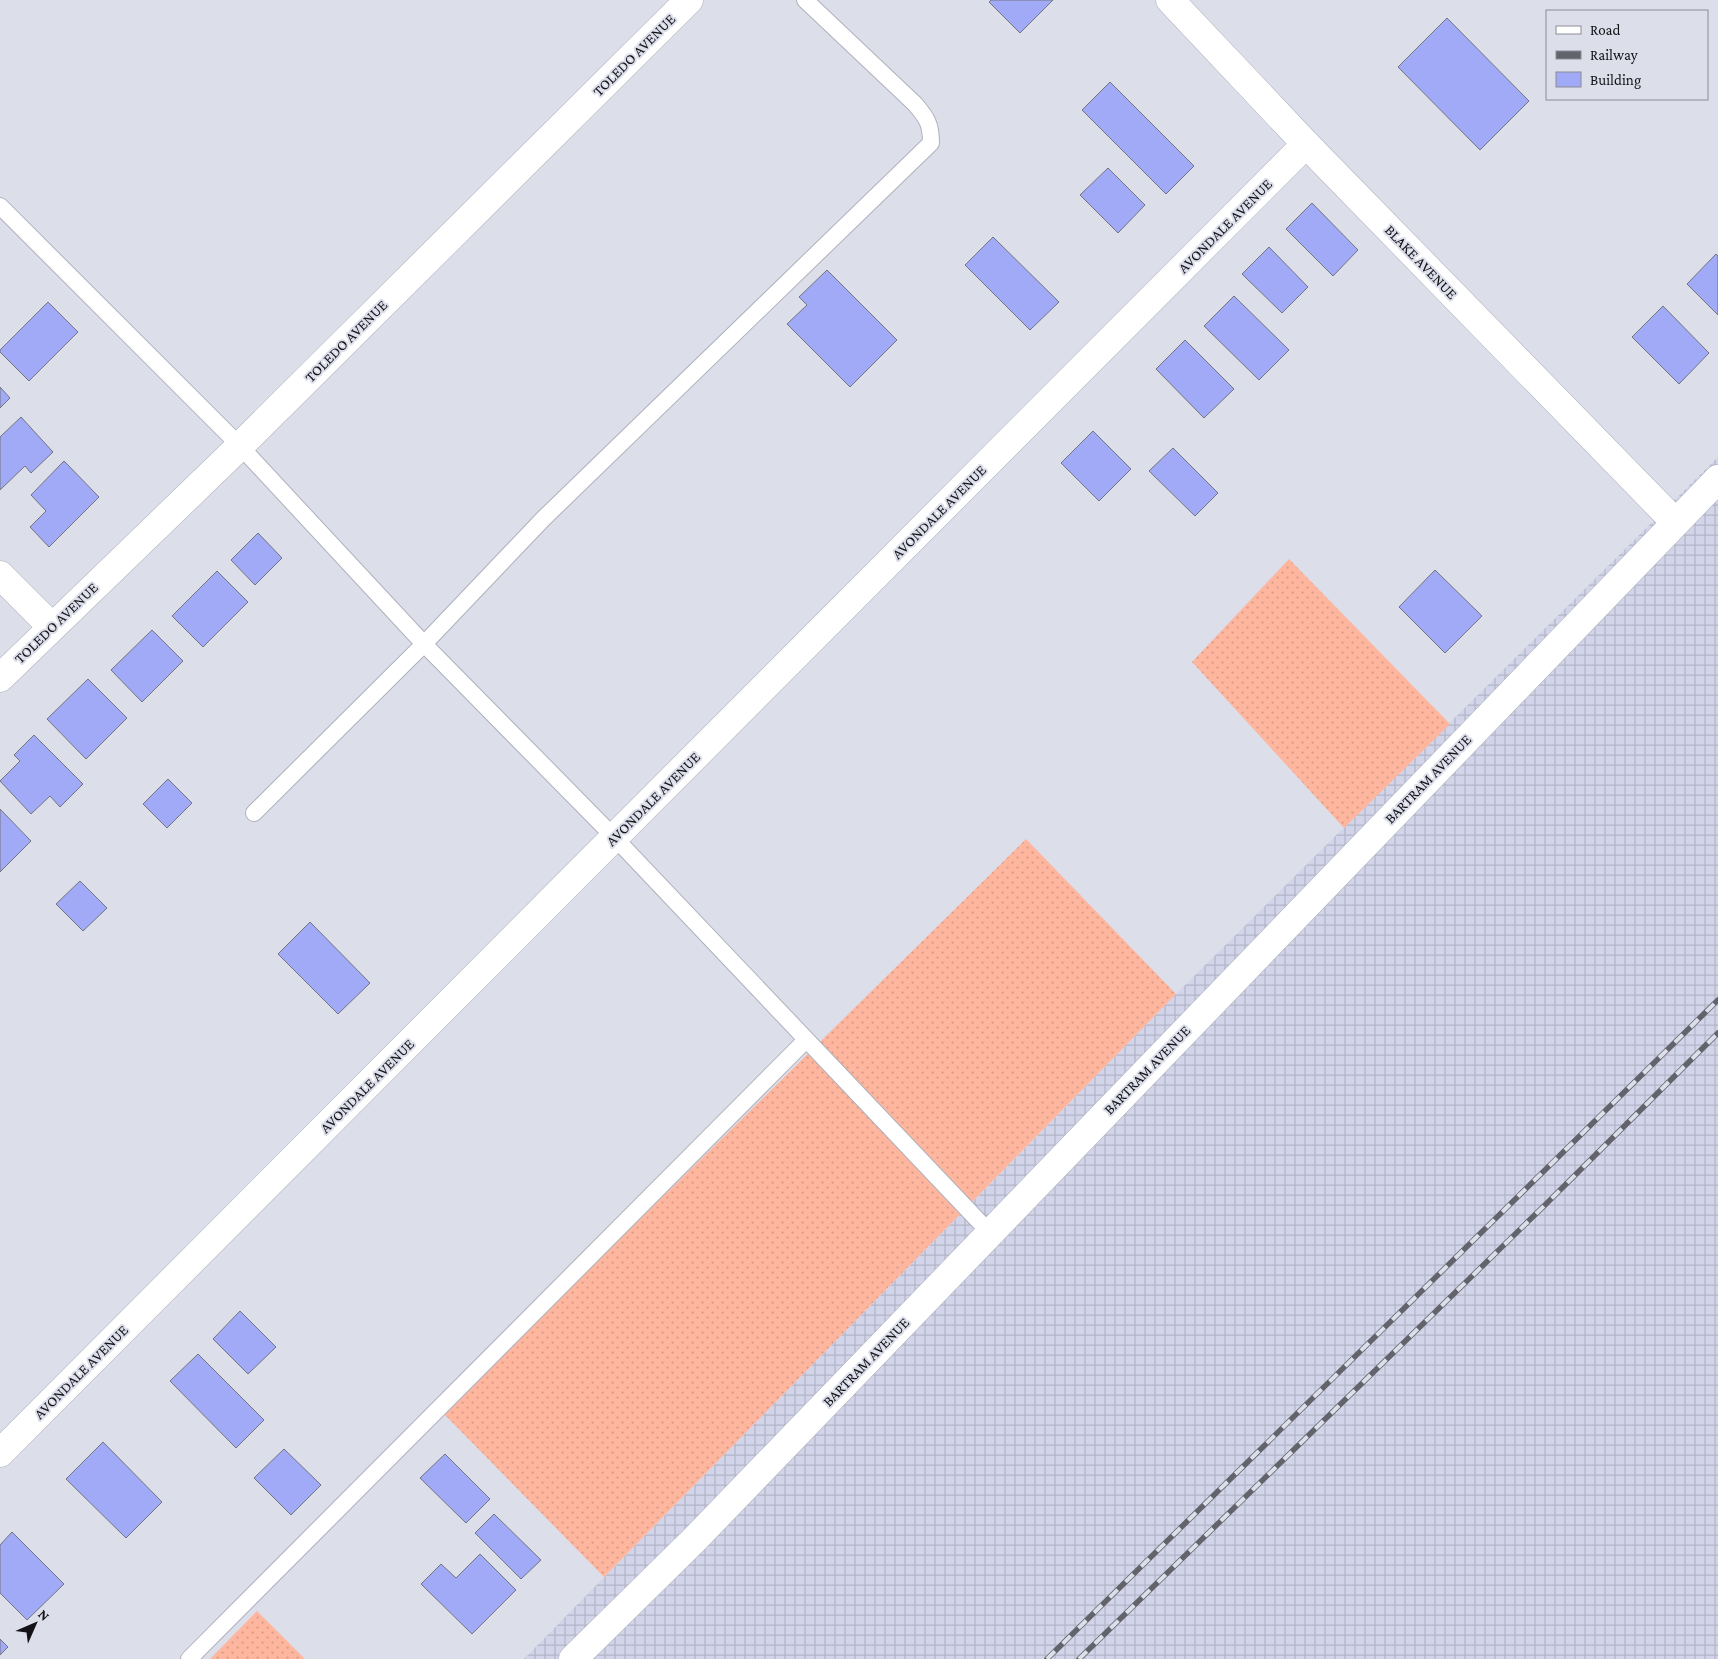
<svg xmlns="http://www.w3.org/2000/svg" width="1718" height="1659" font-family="'Crimson Pro',serif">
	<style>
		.industrial { fill: url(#industrial-grid) }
		.grass { fill: url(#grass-dots) }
		.building { fill: #a0aaf7; stroke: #72747f }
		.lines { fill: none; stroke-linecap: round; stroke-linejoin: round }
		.lane-casing { stroke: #aeb1bc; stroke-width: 18 }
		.street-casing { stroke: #aeb1bc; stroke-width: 29 }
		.lane { stroke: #fff; stroke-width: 16 }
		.street { stroke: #fff; stroke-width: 28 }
		.rail-casing { stroke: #62636b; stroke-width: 5.5 }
		.rail { stroke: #dcdeea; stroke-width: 4; stroke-dasharray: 11; stroke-linecap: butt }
		.labels { text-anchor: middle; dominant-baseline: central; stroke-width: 4; stroke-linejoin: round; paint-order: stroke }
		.street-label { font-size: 15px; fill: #121217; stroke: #dcdeea }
	</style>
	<defs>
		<pattern id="industrial-grid" width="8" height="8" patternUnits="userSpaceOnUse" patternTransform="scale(1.25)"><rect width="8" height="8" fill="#d2d5e9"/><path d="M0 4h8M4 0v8" fill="none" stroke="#b3b6c7"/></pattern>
		<pattern id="grass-dots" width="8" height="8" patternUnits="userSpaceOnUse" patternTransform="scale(1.25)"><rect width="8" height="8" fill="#feb69f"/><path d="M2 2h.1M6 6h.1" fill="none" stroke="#d99b88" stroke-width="1.8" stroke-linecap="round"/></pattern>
	</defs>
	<rect width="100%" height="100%" fill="#dcdeea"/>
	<polygon class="industrial" points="1718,457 1718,1659 524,1659 1176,994"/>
	<g class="grass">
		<polygon points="1289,559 1450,724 1344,828 1192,662"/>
		<polygon points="1026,839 1176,994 604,1577 443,1413"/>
		<polygon points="257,1611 305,1659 210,1659"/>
	</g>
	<g class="building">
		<polygon points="991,0 1053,0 1020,33 989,2"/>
		<polygon points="1447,18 1529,101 1480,150 1398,67"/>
		<polygon points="1110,82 1194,166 1166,194 1082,110"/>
		<polygon points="1108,168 1145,205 1118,233 1080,195"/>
		<polygon points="1312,203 1358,250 1333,276 1286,229"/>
		<polygon points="993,237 1059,302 1030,330 965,265"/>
		<polygon points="1269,247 1308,287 1282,313 1242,274"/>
		<polygon points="1716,254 1718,256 1718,315 1687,284"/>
		<polygon points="827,270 897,340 850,387 787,324 807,305 799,297"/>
		<polygon points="1234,296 1289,350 1259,380 1204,326"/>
		<polygon points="48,302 78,332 29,381 0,352 0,350"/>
		<polygon points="1663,306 1709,353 1679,384 1632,337"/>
		<polygon points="1185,340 1234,389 1204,418 1156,369"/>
		<polygon points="0,387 10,398 0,408"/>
		<polygon points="21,417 53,452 31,473 25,466 0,490 0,437"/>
		<polygon points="1093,431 1131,469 1099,501 1061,463"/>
		<polygon points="1173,448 1218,493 1195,516 1149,471"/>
		<polygon points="64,461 99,497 49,547 30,527 46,511 31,495"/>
		<polygon points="258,533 282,558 255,585 231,560"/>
		<polygon points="1435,570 1482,616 1445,653 1399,607"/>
		<polygon points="217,571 248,602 203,647 172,616"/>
		<polygon points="152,630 183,661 142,702 111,670"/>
		<polygon points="88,679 127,718 86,759 47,719"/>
		<polygon points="34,735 83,784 60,807 50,796 31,814 0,781 20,761 14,755"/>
		<polygon points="168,779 192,803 167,828 143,804"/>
		<polygon points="0,809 31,841 0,872"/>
		<polygon points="80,881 107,908 83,931 56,904"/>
		<polygon points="310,922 370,983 338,1014 278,954"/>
		<polygon points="240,1311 276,1347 248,1374 213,1339"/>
		<polygon points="198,1354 264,1420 236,1448 170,1381"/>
		<polygon points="103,1442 162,1502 126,1538 66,1479"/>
		<polygon points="284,1449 321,1485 291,1515 254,1478"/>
		<polygon points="445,1454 490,1499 466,1523 420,1478"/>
		<polygon points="494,1514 541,1560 521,1579 475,1533"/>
		<polygon points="12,1532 64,1584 27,1620 0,1593 0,1545"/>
		<polygon points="480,1554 516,1590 472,1634 421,1584 441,1564 456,1578"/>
		<polygon points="0,1639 8,1647 0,1655"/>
	</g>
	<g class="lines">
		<g class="lane-casing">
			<g id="lane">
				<polyline points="0,206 240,446 424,644 615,838 990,1233"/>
				<path d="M254,813L424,644L543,519L931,143C931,124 927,118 915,104L805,0"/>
				<polyline points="189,1659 806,1040"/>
			</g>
		</g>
		<g class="street-casing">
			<g id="street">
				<polyline points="1170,0 1306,144 1675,522"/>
				<polyline points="0,575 52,627"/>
				<polyline points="0,678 240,446 689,0"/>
				<polyline points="0,1453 1306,144"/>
				<polyline points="573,1659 695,1539 1718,479"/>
			</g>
		</g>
		<use href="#lane" class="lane"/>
		<use href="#street" class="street"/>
		<g class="rail-casing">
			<g id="rail">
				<polyline points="1047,1659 1718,1000"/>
				<polyline points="1079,1659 1545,1205 1718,1033"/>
			</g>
		</g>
		<use href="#rail" class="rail"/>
	</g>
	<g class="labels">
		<g class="street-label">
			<text transform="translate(634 55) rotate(-45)">TOLEDO AVENUE</text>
			<text transform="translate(1225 226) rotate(-45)">AVONDALE AVENUE</text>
			<text transform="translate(1421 262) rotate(46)">BLAKE AVENUE</text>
			<text transform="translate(346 341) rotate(-45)">TOLEDO AVENUE</text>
			<text transform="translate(939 512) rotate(-45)">AVONDALE AVENUE</text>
			<text transform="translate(56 623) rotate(-44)">TOLEDO AVENUE</text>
			<text transform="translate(1428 779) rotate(-46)">BARTRAM AVENUE</text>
			<text transform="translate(653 799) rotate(-45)">AVONDALE AVENUE</text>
			<text transform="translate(1147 1070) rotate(-46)">BARTRAM AVENUE</text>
			<text transform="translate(367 1086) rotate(-45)">AVONDALE AVENUE</text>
			<text transform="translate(866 1362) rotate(-46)">BARTRAM AVENUE</text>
			<text transform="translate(81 1372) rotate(-45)">AVONDALE AVENUE</text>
		</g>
	</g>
	<rect x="1546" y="10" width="162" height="90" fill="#dcdeea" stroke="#8b8c96"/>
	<rect x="1556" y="26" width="25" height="8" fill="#ffffff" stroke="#8b8c96"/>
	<text x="1590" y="35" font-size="15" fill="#121217">Road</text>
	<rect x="1556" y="51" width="25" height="8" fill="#62636b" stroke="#8b8c96"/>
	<text x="1590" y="60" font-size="15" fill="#121217">Railway</text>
	<rect x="1556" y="72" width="25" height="15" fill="#a0aaf7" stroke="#8b8c96"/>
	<text x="1590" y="85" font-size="15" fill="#121217">Building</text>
	<g transform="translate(35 1624) rotate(45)" stroke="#dcdeea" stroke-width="4" paint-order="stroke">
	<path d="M0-4L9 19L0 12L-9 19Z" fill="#121217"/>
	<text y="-8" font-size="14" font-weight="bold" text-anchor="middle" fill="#121217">N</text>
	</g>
</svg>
